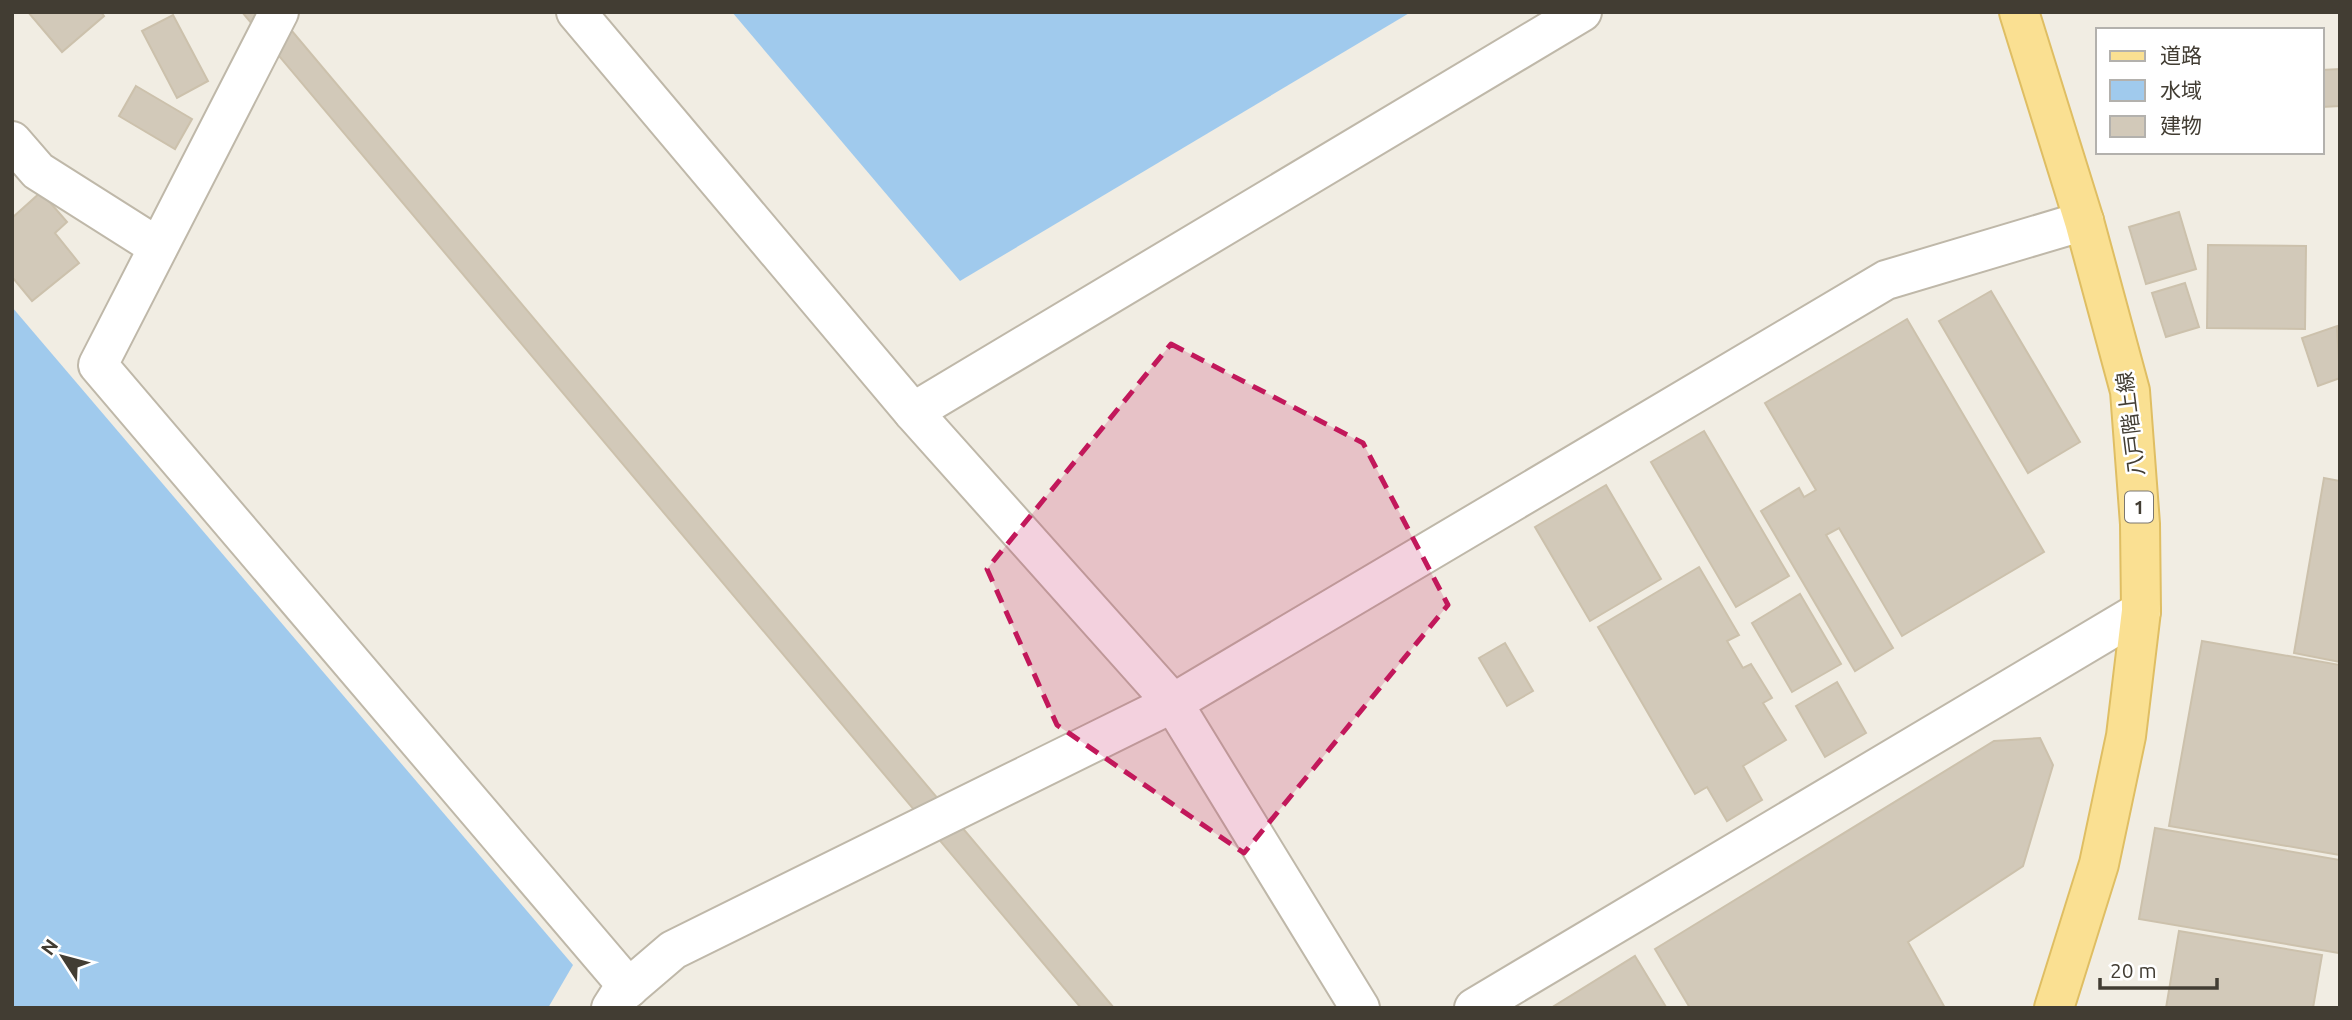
<svg xmlns="http://www.w3.org/2000/svg" width="2352" height="1020" font-family="Ubuntu,'Noto Sans JP',sans-serif">
	<style>
		.water { fill: #a0caed }
		.building { fill: #d2c9b9; stroke: #ccc1ac; stroke-width: 2 }
		.lines { fill: none; stroke-linecap: round; stroke-linejoin: round }
		.minor-casing { stroke: #bfb8a9; stroke-width: 42 }
		.major-casing { stroke: #dfbe63; stroke-width: 42 }
		.minor { stroke: #fff; stroke-width: 38 }
		.major { stroke: #fae092; stroke-width: 38 }
		.marked { fill: #c2185b; fill-opacity: 0.2; stroke: #c2185b; stroke-width: 5; stroke-dasharray: 14 9; stroke-linejoin: round }
		.labels { text-anchor: middle; dominant-baseline: central; stroke-width: 5; stroke-linejoin: round; paint-order: stroke }
		.shield { fill: #fff; stroke: #7b7770; stroke-width: 2 }
		.shield-label { font-size: 19px; font-weight: bold; fill: #423d33 }
		.street-label { font-size: 21px; fill: #423d33; stroke: #fff }
	</style>
	<rect width="100%" height="100%" fill="#f1ede3"/>
	<g class="water">
		<polygon points="732,12 1411,12 960,281"/>
		<polygon points="12,307 573,965 548,1008 12,1008"/>
	</g>
	<g class="building">
		<polygon points="28,12 101,12 104,16 62,52"/>
		<polygon points="242,12 276,12 1114,1008 1081,1008"/>
		<polygon points="173,15 208,81 177,98 142,31"/>
		<polygon points="2340,69 2340,106 2322,107 2322,70"/>
		<polygon points="136,86 192,119 175,149 119,116"/>
		<polygon points="41,192 67,222 55,233 79,263 32,301 12,277 12,218"/>
		<polygon points="2179,212 2196,269 2146,284 2129,227"/>
		<polygon points="2208,245 2306,246 2305,329 2207,328"/>
		<polygon points="2185,283 2199,327 2166,337 2152,293"/>
		<polygon points="1991,291 2080,442 2028,473 1939,321"/>
		<polygon points="1907,319 2044,552 1902,636 1839,528 1826,535 1893,648 1855,671 1761,511 1799,488 1804,497 1816,490 1765,403"/>
		<polygon points="2337,326 2340,378 2318,386 2302,338"/>
		<polygon points="1704,431 1789,576 1736,607 1651,462"/>
		<polygon points="2324,478 2340,481 2340,662 2294,653"/>
		<polygon points="1606,485 1661,579 1590,621 1535,527"/>
		<polygon points="1699,567 1739,635 1727,641 1743,668 1751,664 1772,698 1763,703 1786,740 1743,766 1762,800 1727,821 1707,787 1695,794 1598,627"/>
		<polygon points="1800,594 1841,664 1792,692 1752,623"/>
		<polygon points="2202,641 2340,665 2340,855 2169,826"/>
		<polygon points="1505,643 1533,691 1507,706 1479,658"/>
		<polygon points="1837,682 1866,733 1825,757 1796,706"/>
		<polygon points="2040,738 2053,765 2023,866 1908,942 1945,1008 1690,1008 1655,949 1994,741"/>
		<polygon points="2155,828 2340,860 2339,953 2139,919"/>
		<polygon points="2179,931 2322,955 2313,1008 2166,1008"/>
		<polygon points="1635,956 1666,1007 1551,1008"/>
	</g>
	<g class="lines">
		<g class="minor-casing">
			<g id="minor">
				<polyline points="279,12 98,365 629,988"/>
				<polyline points="576,12 913,412 1173,703 1360,1008"/>
				<polyline points="12,141 38,171 158,247"/>
				<polyline points="913,412 1582,12"/>
				<polyline points="611,1008 618,997 673,950 1173,703 1886,280 2084,221"/>
				<polyline points="1474,1008 2141,611"/>
			</g>
		</g>
		<g class="major-casing">
			<polyline id="major" points="2019,12 2084,221 2130,391 2140,524 2141,611 2126,736 2099,864 2054,1008"/>
		</g>
		<use href="#minor" class="minor"/>
		<use href="#major" class="major"/>
	</g>
	<path class="marked" d="M1171,344L1363,443L1448,605L1244,853L1057,725L987,569Z"/>
	<g class="labels">
		<rect class="shield" x="2125" y="491.5" width="28" height="31" rx="5"/>
		<g class="shield-label">
			<text x="2139" y="507">1</text>
		</g>
		<g class="street-label">
			<text transform="translate(2130 424) rotate(-97)">八戸階上線</text>
		</g>
	</g>
	<rect width="2352" height="1020" fill="none" stroke="#423d33" stroke-width="28"/>
	<rect x="2096" y="28" width="228" height="126" fill="#ffffff" stroke="#b3b1ad" stroke-width="2"/>
	<rect x="2110" y="51" width="35" height="10" fill="#fae092" stroke="#b3b1ad" stroke-width="2"/>
	<text x="2160" y="63" font-size="21" fill="#423d33">道路</text>
	<rect x="2110" y="80" width="35" height="21" fill="#a0caed" stroke="#b3b1ad" stroke-width="2"/>
	<text x="2160" y="98" font-size="21" fill="#423d33">水域</text>
	<rect x="2110" y="116" width="35" height="21" fill="#d2c9b9" stroke="#b3b1ad" stroke-width="2"/>
	<text x="2160" y="133" font-size="21" fill="#423d33">建物</text>
	<g transform="translate(63 957) rotate(306)" stroke="#ffffff" stroke-width="5" paint-order="stroke">
	<path d="M0-5L12 26L0 18L-12 26Z" fill="#423d33"/>
	<text y="-10" font-size="19" font-weight="bold" text-anchor="middle" fill="#423d33">N</text>
	</g>
	<path d="M2100 978v10h117v-10" fill="none" stroke="#423d33" stroke-width="3.5"/>
	<text x="2110" y="978" font-size="21" fill="#423d33" stroke="#ffffff" stroke-width="5" paint-order="stroke">20 m</text>
</svg>
